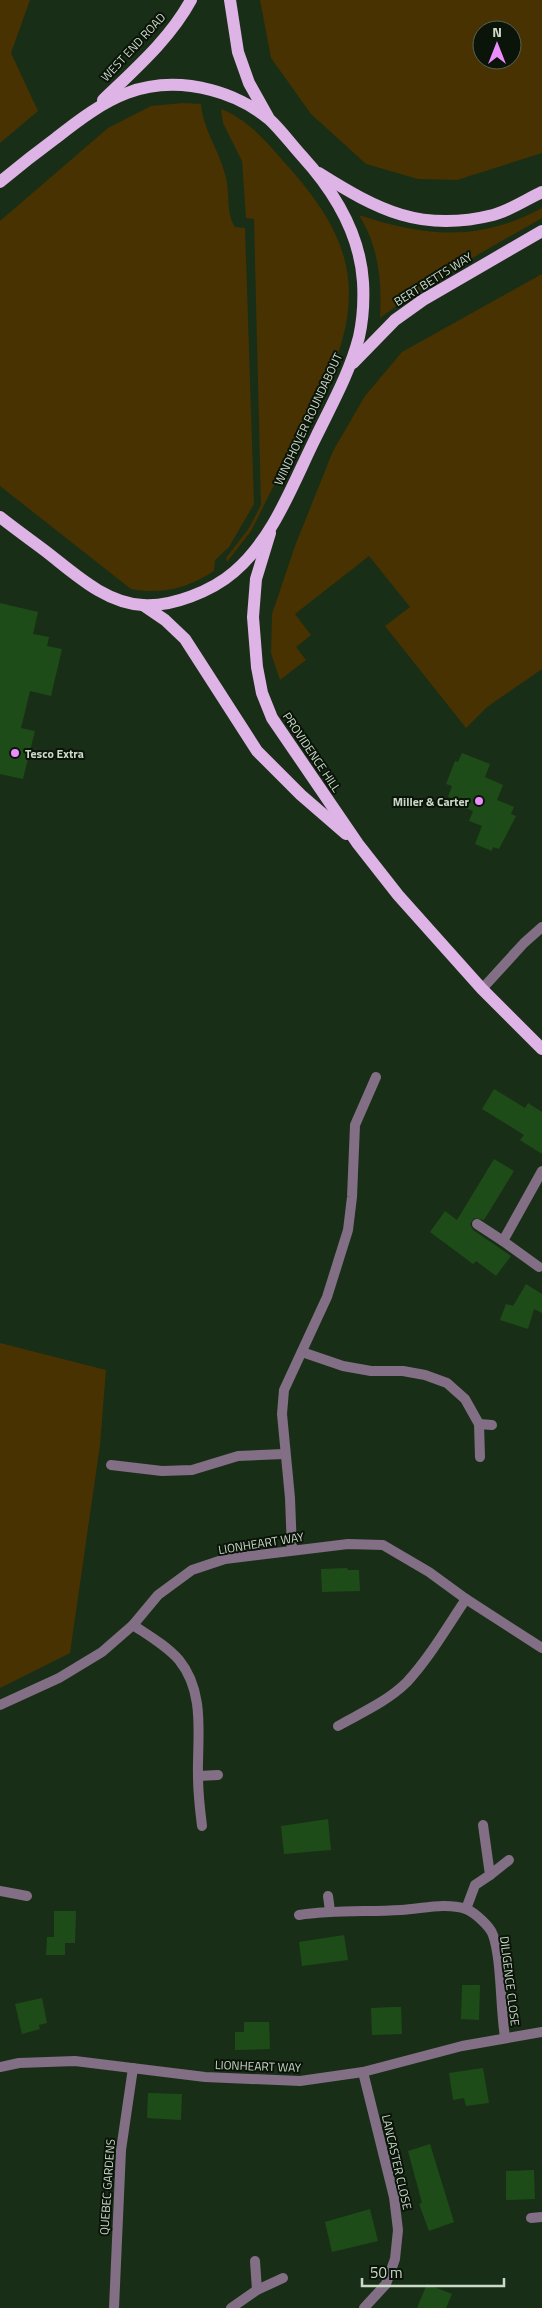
<svg xmlns="http://www.w3.org/2000/svg" width="542" height="2308" font-family="'Titillium Web',sans-serif">
	<style>
		.green { fill: #483201; fill-rule: evenodd }
		.building { fill: #1e4c18 }
		.lines { fill: none; stroke-linecap: round; stroke-linejoin: round }
		.minor { stroke: #826e85; stroke-width: 10 }
		.primary { stroke: #deb3e5; stroke-width: 12 }
		.poi-dot { fill: #eb8dfc; stroke: #0a1409; stroke-width: 2 }
		.labels { text-anchor: middle; dominant-baseline: central; stroke-width: 4; stroke-linejoin: round; paint-order: stroke }
		.street-label { font-size: 12px; fill: #cbd9c9; stroke: #0a1409 }
		.poi-label { font-size: 12px; font-weight: bold; fill: #cbd9c9; stroke: #0a1409; text-anchor: start }
	</style>
	<rect width="100%" height="100%" fill="#192e16"/>
	<g class="green">
		<polygon points="0,0 30,0 11,53 38,111 0,143"/>
		<path d="M260,0H542V153L457,180L418,179L366,164L311,114L271,58ZM482,30H512V60H482Z"/>
		<path d="M182,103L201,104C203,130 220,151 226,178C230,194 226,214 235,227L245,228L254,504L229,547L215,560L214,571C188,588 162,595 131,589L0,486V221L108,128L151,106Z"/>
		<path d="M221,109C247,119 266,141 284,162C343,227 367,279 334,365L251,531L227,562L226,558L249,528L261,505L254,219L246,218L242,161L223,123Z"/>
		<path d="M542,208V218C487,250 430,280 380,318C382,282 379,247 359,215C425,237 479,242 542,208Z"/>
		<polygon points="542,274 542,669 487,707 466,728 385,626 410,607 369,556 295,614 311,635 296,647 306,660 280,680 271,653 272,614 295,546 333,451 365,396 402,352"/>
		<polygon points="0,1343 106,1370 100,1445 70,1653 0,1688"/>
	</g>
	<g class="building">
		<polygon points="0,603 38,612 33,634 49,637 47,646 62,649 51,696 30,691 21,728 35,731 23,779 0,774"/>
		<polygon points="462,753 490,764 485,777 503,785 497,800 514,807 511,814 516,816 499,849 493,847 492,851 475,844 482,826 469,821 473,811 460,806 461,802 448,797 452,786 446,784 455,761 458,762"/>
		<polygon points="494,1089 525,1108 528,1103 542,1112 542,1154 520,1140 524,1135 482,1109"/>
		<polygon points="494,1159 514,1171 484,1220 474,1218 470,1224 473,1230 511,1256 496,1276 476,1261 473,1264 430,1232 445,1211 457,1220"/>
		<polygon points="526,1284 542,1294 542,1313 534,1309 528,1329 500,1320 506,1304 513,1306"/>
		<polygon points="347,1568 348,1570 359,1570 360,1591 322,1592 321,1569"/>
		<polygon points="328,1819 331,1850 284,1854 281,1826"/>
		<polygon points="54,1911 76,1911 75,1943 65,1943 65,1955 46,1955 47,1937 54,1937"/>
		<polygon points="344,1935 348,1960 302,1966 299,1942"/>
		<polygon points="462,1985 480,1985 479,2020 461,2019"/>
		<polygon points="42,1998 47,2023 39,2025 40,2029 22,2034 15,2004"/>
		<polygon points="393,2007 401,2007 402,2034 372,2035 371,2008"/>
		<polygon points="244,2022 269,2022 270,2049 235,2050 235,2032 244,2032"/>
		<polygon points="483,2068 489,2103 466,2106 464,2098 453,2100 449,2073"/>
		<polygon points="148,2093 182,2094 181,2120 147,2118"/>
		<polygon points="430,2144 454,2222 429,2231 419,2204 422,2203 408,2151"/>
		<polygon points="534,2170 535,2199 506,2200 506,2171"/>
		<polygon points="370,2209 378,2241 332,2252 325,2222"/>
		<polygon points="427,2284 452,2294 446,2308 417,2308"/>
	</g>
	<g class="lines">
		<g class="minor">
			<polyline points="482,989 524,943 542,927"/>
			<polyline points="477,1224 503,1241"/>
			<polyline points="539,1267 503,1241 542,1171"/>
			<polyline points="302,1352 343,1366 371,1371 403,1371 425,1375 447,1383 465,1399 479,1424 480,1457"/>
			<polyline points="479,1424 492,1425"/>
			<polyline points="111,1465 162,1471 192,1470 238,1456 284,1454"/>
			<polyline points="292,1550 290,1498 282,1414 284,1390 327,1297 348,1230 352,1197 355,1125 376,1077"/>
			<path d="M133,1625C148,1635 167,1646 179,1660C206,1693 197,1738 198,1776C198,1793 200,1810 202,1826"/>
			<polyline points="0,1705 59,1678 102,1652 133,1625 158,1595 192,1570 225,1559 348,1544 383,1545 429,1572 466,1599 542,1648"/>
			<path d="M338,1726C361,1713 388,1701 407,1682C430,1657 447,1627 466,1599"/>
			<polyline points="198,1776 218,1775"/>
			<polyline points="490,1875 509,1860"/>
			<polyline points="0,1891 27,1896"/>
			<polyline points="328,1896 330,1911"/>
			<polyline points="466,1909 475,1885 490,1875 483,1825"/>
			<path d="M299,1915C333,1910 367,1912 401,1910C422,1909 445,1902 466,1909C474,1912 490,1926 493,1935C502,1961 500,2007 505,2037"/>
			<polyline points="0,2067 19,2063 75,2061 205,2077 300,2081 363,2072 462,2046 542,2032"/>
			<polyline points="363,2072 394,2197 398,2230 395,2259 386,2284 364,2308"/>
			<polyline points="531,2218 542,2217"/>
			<polyline points="255,2261 257,2290"/>
			<polyline points="114,2308 121,2150 133,2068"/>
			<polyline points="231,2308 257,2290 283,2278"/>
		</g>
		<g class="primary">
			<polyline points="230,0 238,52 249,83 268,117"/>
			<path d="M103,100C134,70 170,39 191,0"/>
			<path d="M319,173C378,210 421,233 493,215C509,211 527,199 542,192"/>
			<path d="M0,182C18,167 37,152 56,138C105,99 145,73 211,90C231,95 253,106 269,119C281,130 291,144 302,156C333,190 360,234 363,282C364,300 363,319 359,337C350,372 332,404 316,437C293,483 274,538 234,572C212,591 172,607 143,605C104,603 73,572 44,550C29,539 14,528 0,517"/>
			<polyline points="353,363 395,320 423,300 542,231"/>
			<polyline points="270,533 256,579 253,617 257,667 262,693 272,718 358,844 398,895 482,989 542,1049"/>
			<polyline points="143,605 165,620 185,639 257,751 301,795 346,834"/>
		</g>
	</g>
	<g class="poi-dot">
		<circle cx="15" cy="753" r="5"/>
		<circle cx="479" cy="801" r="5"/>
	</g>
	<g class="labels">
		<g class="street-label">
			<text transform="translate(133 47) rotate(-47)">WEST END ROAD</text>
			<text transform="translate(433 279) rotate(-32)">BERT BETTS WAY</text>
			<text transform="translate(308 419) rotate(-65)">WINDHOVER ROUNDABOUT</text>
			<text transform="translate(312 752) rotate(56)">PROVIDENCE HILL</text>
			<text transform="translate(261 1543) rotate(-9)">LIONHEART WAY</text>
			<text transform="translate(510 1981) rotate(83)">DILIGENCE CLOSE</text>
			<text transform="translate(258 2066) rotate(2)">LIONHEART WAY</text>
			<text transform="translate(397 2162) rotate(77)">LANCASTER CLOSE</text>
			<text transform="translate(107 2187) rotate(-86)">QUEBEC GARDENS</text>
		</g>
		<g class="poi-label">
			<text x="25" y="753">Tesco Extra</text>
			<text x="469" y="801" text-anchor="end">Miller &amp; Carter</text>
		</g>
	</g>
	<g transform="translate(497 45)"><circle r="24" fill="#0a1409" stroke="#576356"/>
	<path d="M0-4L9 19L0 12L-9 19Z" fill="#eb8dfc"/>
	<text y="-8" font-size="14" font-weight="bold" text-anchor="middle" fill="#cbd9c9">N</text>
	</g>
	<path d="M362 2278v8h142v-8" fill="none" stroke="#cbd9c9" stroke-width="2.5"/>
	<text x="370" y="2278" font-size="15" fill="#cbd9c9" stroke="#0a1409" stroke-width="4" paint-order="stroke">50 m</text>
</svg>
